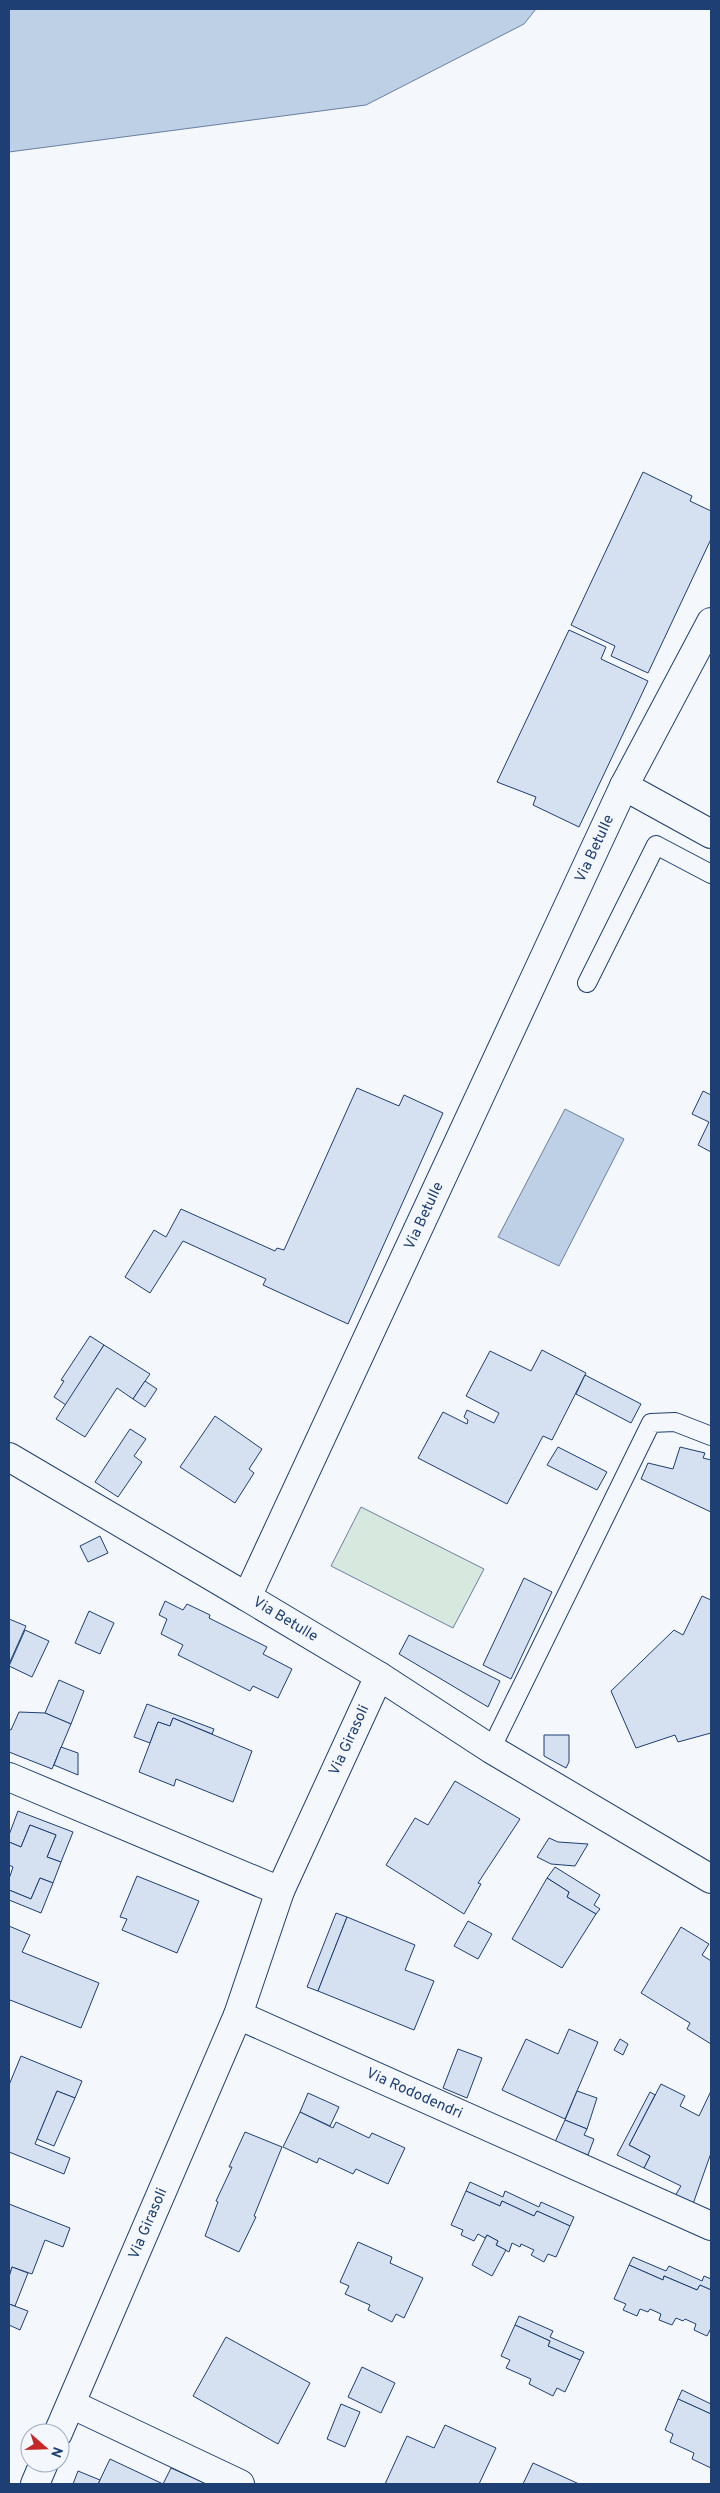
<svg xmlns="http://www.w3.org/2000/svg" width="720" height="2493" font-family="Overpass,sans-serif">
	<style>
		.green { fill: #d7e8df; stroke: #687fa3 }
		.water { fill: #bed0e5; stroke: #687fa3 }
		.building { fill: #d5e0f0; stroke: #1d3f73 }
		.lines { fill: none; stroke-linecap: round; stroke-linejoin: round }
		.service-casing { stroke: #1d3f73; stroke-width: 20 }
		.minor-casing { stroke: #1d3f73; stroke-width: 30 }
		.service { stroke: #f4f7fb; stroke-width: 18 }
		.minor { stroke: #f4f7fb; stroke-width: 28 }
		.labels { text-anchor: middle; dominant-baseline: central; stroke-width: 4; stroke-linejoin: round; paint-order: stroke }
		.street-label { font-size: 15px; fill: #1d3f73; stroke: #f4f7fb }
	</style>
	<rect width="100%" height="100%" fill="#f4f7fb"/>
	<polygon class="green" points="361,1507 484,1569 453,1628 331,1566"/>
	<g class="water">
		<polygon points="9,9 536,9 524,24 366,105 9,152"/>
		<polygon points="565,1109 624,1139 559,1266 498,1237"/>
	</g>
	<g class="building">
		<polygon points="643,472 692,496 690,501 711,511 711,539 648,673 611,656 615,646 571,625"/>
		<polygon points="569,630 606,647 601,659 648,681 579,827 533,805 536,797 497,782"/>
		<polygon points="357,1088 399,1106 404,1095 443,1113 348,1324 263,1285 266,1279 183,1241 150,1293 125,1277 154,1230 166,1237 181,1209 275,1251 277,1248 284,1250"/>
		<polygon points="703,1091 711,1095 711,1152 698,1145 709,1122 692,1114"/>
		<polygon points="90,1336 104,1345 66,1405 54,1397 64,1381 61,1380"/>
		<polygon points="104,1345 150,1374 133,1399 117,1388 85,1437 56,1419"/>
		<polygon points="542,1350 586,1373 552,1440 543,1436 507,1504 418,1458 443,1412 467,1424 468,1420 464,1417 467,1410 494,1423 499,1413 466,1396 490,1351 531,1371"/>
		<polygon points="585,1375 641,1404 631,1423 576,1394"/>
		<polygon points="145,1381 157,1389 145,1407 133,1399"/>
		<polygon points="215,1416 262,1449 249,1469 254,1473 235,1503 180,1467"/>
		<polygon points="130,1429 146,1439 134,1456 142,1462 118,1497 95,1482"/>
		<polygon points="558,1447 607,1472 597,1490 547,1465"/>
		<polygon points="680,1447 705,1453 703,1458 711,1460 711,1512 641,1479 648,1463 673,1469"/>
		<polygon points="100,1536 108,1553 88,1562 80,1546"/>
		<polygon points="524,1578 552,1592 511,1679 483,1665"/>
		<polygon points="702,1596 711,1600 711,1733 678,1742 675,1735 636,1748 611,1691 674,1630 683,1635"/>
		<polygon points="165,1601 183,1610 187,1604 210,1615 209,1618 267,1647 263,1654 292,1669 278,1698 253,1686 250,1691 178,1655 183,1645 161,1634 167,1619 159,1615"/>
		<polygon points="89,1611 114,1623 100,1654 75,1643"/>
		<polygon points="9,1619 26,1626 9,1664"/>
		<polygon points="25,1630 49,1641 32,1677 9,1666"/>
		<polygon points="409,1635 500,1681 488,1707 399,1654"/>
		<polygon points="59,1680 84,1691 71,1724 45,1713"/>
		<polygon points="147,1704 214,1729 212,1734 173,1718 170,1726 158,1722 150,1743 134,1737"/>
		<polygon points="19,1712 45,1713 71,1724 52,1769 9,1752 9,1729 11,1730"/>
		<polygon points="173,1718 252,1751 233,1802 176,1779 174,1786 139,1772 158,1722 170,1726"/>
		<polygon points="544,1735 569,1735 569,1762 566,1768 544,1756"/>
		<polygon points="61,1747 78,1753 78,1775 54,1765"/>
		<polygon points="455,1781 520,1819 478,1883 481,1884 464,1914 386,1865 415,1818 428,1825"/>
		<polygon points="18,1811 73,1832 61,1862 47,1857 56,1835 30,1825 21,1847 9,1842 9,1835"/>
		<polygon points="30,1825 56,1835 47,1857 61,1862 53,1883 40,1878 31,1899 9,1890 9,1879 13,1867 9,1865 9,1842 21,1847"/>
		<polygon points="549,1838 558,1842 588,1844 575,1866 551,1864 537,1857"/>
		<polygon points="555,1867 600,1895 594,1905 600,1909 596,1914 567,1897 569,1892 547,1878"/>
		<polygon points="137,1876 199,1901 177,1953 122,1930 127,1919 120,1917"/>
		<polygon points="40,1878 53,1883 41,1913 9,1900 9,1890 31,1899"/>
		<polygon points="547,1878 569,1892 567,1897 596,1914 562,1968 512,1939"/>
		<polygon points="336,1913 347,1917 318,1991 307,1987"/>
		<polygon points="347,1917 415,1945 405,1970 434,1981 414,2030 318,1991"/>
		<polygon points="468,1921 492,1934 478,1959 454,1946"/>
		<polygon points="9,1926 30,1935 22,1952 99,1983 81,2028 10,2000 9,2004"/>
		<polygon points="681,1927 709,1944 702,1955 711,1961 711,2044 687,2029 690,2023 641,1993"/>
		<polygon points="569,2029 598,2042 565,2119 502,2090 526,2039 558,2054"/>
		<polygon points="620,2039 628,2044 623,2055 614,2050"/>
		<polygon points="458,2049 482,2058 467,2098 443,2088"/>
		<polygon points="21,2056 82,2081 75,2098 57,2091 35,2144 70,2158 64,2174 9,2152 9,2085"/>
		<polygon points="661,2084 685,2096 680,2106 699,2116 711,2091 711,2153 693,2204 675,2196 681,2186 644,2168 650,2156 629,2145"/>
		<polygon points="57,2091 75,2098 54,2146 37,2139"/>
		<polygon points="577,2091 597,2098 587,2129 565,2120"/>
		<polygon points="650,2092 655,2095 629,2145 650,2156 644,2168 617,2155"/>
		<polygon points="308,2093 339,2107 330,2126 300,2112"/>
		<polygon points="300,2112 333,2128 336,2122 369,2138 372,2133 405,2148 388,2184 356,2169 353,2174 319,2158 317,2163 283,2147"/>
		<polygon points="565,2120 587,2129 584,2135 594,2139 588,2155 555,2142"/>
		<polygon points="245,2132 282,2147 254,2216 256,2217 239,2252 205,2236 218,2202 216,2201 232,2167 229,2167"/>
		<polygon points="470,2182 503,2197 505,2191 539,2207 541,2202 574,2217 570,2226 537,2211 534,2216 502,2201 500,2206 466,2191"/>
		<polygon points="466,2191 500,2206 502,2201 534,2216 537,2211 570,2226 556,2257 548,2254 544,2262 531,2255 534,2250 521,2244 520,2247 512,2243 509,2252 496,2245 498,2241 487,2235 485,2238 478,2234 474,2241 461,2235 463,2230 451,2225"/>
		<polygon points="9,2204 70,2228 63,2247 45,2240 32,2274 12,2267 9,2277"/>
		<polygon points="487,2235 498,2241 496,2245 506,2250 492,2276 472,2265"/>
		<polygon points="358,2242 392,2257 390,2263 423,2278 404,2318 396,2314 392,2322 368,2310 370,2305 345,2294 349,2286 340,2282"/>
		<polygon points="633,2257 666,2271 669,2266 702,2281 704,2276 711,2279 711,2290 700,2285 697,2290 664,2276 663,2280 629,2265"/>
		<polygon points="629,2265 663,2280 664,2276 697,2290 700,2285 711,2290 711,2328 707,2336 694,2330 696,2324 685,2319 683,2321 676,2318 672,2325 659,2320 661,2314 650,2309 648,2312 640,2309 637,2316 623,2310 626,2304 614,2299"/>
		<polygon points="12,2267 28,2273 15,2306 9,2304 9,2277"/>
		<polygon points="9,2304 28,2311 20,2330 9,2325"/>
		<polygon points="519,2316 553,2331 550,2337 584,2352 580,2360 548,2346 550,2341 515,2325"/>
		<polygon points="515,2325 550,2341 548,2346 580,2360 565,2392 557,2388 553,2396 529,2384 531,2379 506,2368 510,2360 501,2356"/>
		<polygon points="226,2337 310,2383 278,2444 193,2396"/>
		<polygon points="362,2367 395,2383 381,2413 348,2397"/>
		<polygon points="682,2390 711,2404 711,2414 678,2399"/>
		<polygon points="678,2399 711,2414 711,2468 692,2459 694,2453 670,2442 673,2434 665,2430"/>
		<polygon points="341,2404 360,2412 345,2447 327,2439"/>
		<polygon points="445,2425 496,2448 479,2484 385,2484 407,2436 434,2448"/>
		<polygon points="110,2459 163,2484 171,2468 207,2484 98,2484"/>
		<polygon points="533,2463 579,2484 523,2484"/>
		<polygon points="78,2471 100,2480 98,2484 73,2484"/>
	</g>
	<g class="lines">
		<g class="service-casing">
			<g id="service">
				<polyline points="587,983 656,845 711,874"/>
				<polyline points="491,1749 651,1423 675,1422 711,1436"/>
			</g>
		</g>
		<g class="minor-casing">
			<g id="minor">
				<polyline points="624,786 711,622"/>
				<polyline points="9,1457 247,1597"/>
				<path id="s1" d="M379,1676L247,1597L624,786L711,834"/>
				<path id="s2" d="M9,1777L280,1891L379,1676L491,1749L711,1879"/>
				<path id="s3" d="M280,1891L238,2015L711,2226"/>
				<polyline points="71,2404 240,2484"/>
				<path id="s4" d="M58,2433L238,2015"/>
				<polyline points="35,2484 44,2463"/>
			</g>
		</g>
		<use href="#service" class="service"/>
		<use href="#minor" class="minor"/>
	</g>
	<g class="labels">
		<g class="street-label">
			<text stroke="none"><textPath href="#s1" startOffset="979">Via Betulle</textPath></text>
			<text stroke="none"><textPath href="#s1" startOffset="574">Via Betulle</textPath></text>
			<text transform="translate(285 1620) rotate(31)">Via Betulle</text>
			<text stroke="none"><textPath href="#s2" startOffset="460">Via Girasoli</textPath></text>
			<text stroke="none"><textPath href="#s3" startOffset="324">Via Rododendri</textPath></text>
			<text stroke="none"><textPath href="#s4" startOffset="228">Via Girasoli</textPath></text>
		</g>
	</g>
	<rect width="720" height="2493" fill="none" stroke="#1d3f73" stroke-width="20"/>
	<g transform="translate(45 2448) rotate(110)"><circle r="24" fill="#f4f7fb" stroke="#9eadc5"/>
	<path d="M0-4L9 19L0 12L-9 19Z" fill="#c62828"/>
	<text y="-8" font-size="14" font-weight="bold" text-anchor="middle" fill="#1d3f73">N</text>
	</g>
</svg>
